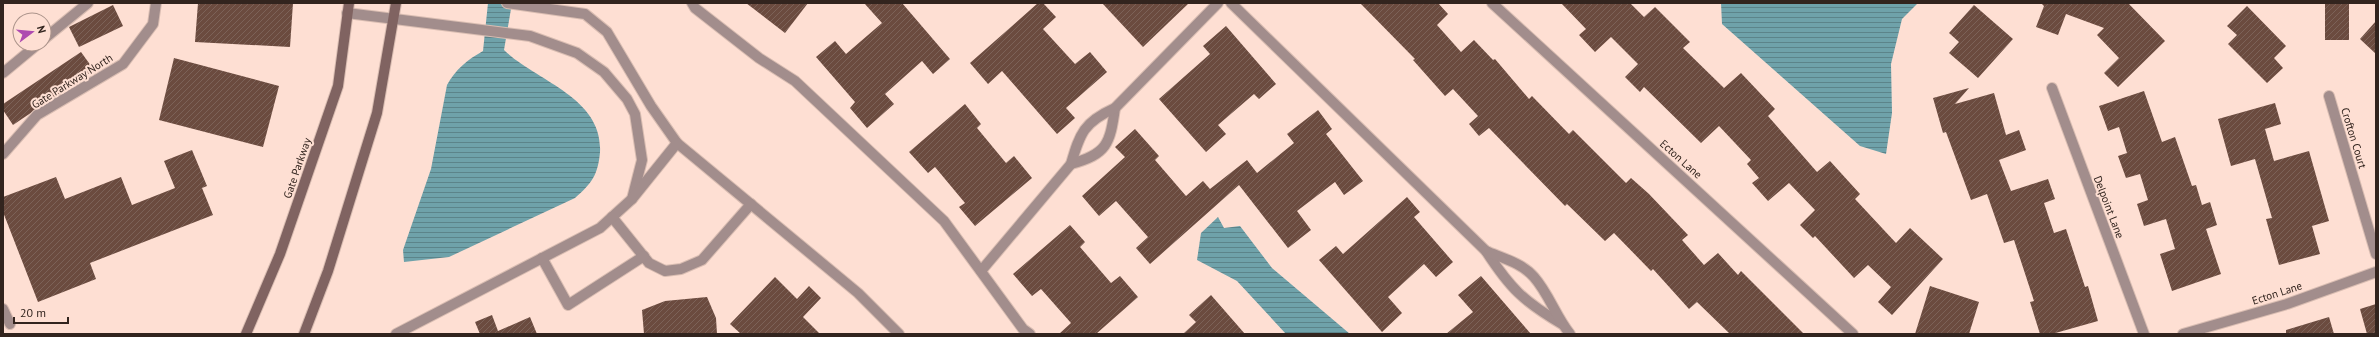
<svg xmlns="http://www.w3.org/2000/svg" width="2379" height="337" font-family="'PT Sans',sans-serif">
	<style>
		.water { fill: url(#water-rules) }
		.building { fill: url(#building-hatch) }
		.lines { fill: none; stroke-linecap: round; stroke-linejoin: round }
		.street-casing { stroke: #d9bdb2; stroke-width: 12 }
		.secondary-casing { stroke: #d9bdb2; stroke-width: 12 }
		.street { stroke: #a28d8c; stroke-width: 10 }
		.secondary { stroke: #806361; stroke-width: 10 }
		.labels { text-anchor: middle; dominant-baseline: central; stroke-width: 4; stroke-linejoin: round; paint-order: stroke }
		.street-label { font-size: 11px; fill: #32241e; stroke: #fedfd3 }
	</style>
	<defs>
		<pattern id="water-rules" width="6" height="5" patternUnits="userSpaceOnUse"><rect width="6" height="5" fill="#6fa2aa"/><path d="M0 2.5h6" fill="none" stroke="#5c848a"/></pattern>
		<pattern id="building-hatch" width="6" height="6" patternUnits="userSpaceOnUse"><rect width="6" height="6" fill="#6b4b3f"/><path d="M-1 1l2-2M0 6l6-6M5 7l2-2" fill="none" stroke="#7c6258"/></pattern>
	</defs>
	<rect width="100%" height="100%" fill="#fedfd3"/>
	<g class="water">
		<path d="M488,3H512L504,50C536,81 603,97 600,152C598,175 592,183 575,198L449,257L404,262L403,250L431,169L447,85C456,69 467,60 483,51Z"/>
		<polygon points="1721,3 1918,3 1902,19 1891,64 1892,113 1886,154 1860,146 1722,24"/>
		<polygon points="1218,217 1224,228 1240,226 1272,268 1350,334 1286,334 1237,281 1197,260 1201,233"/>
	</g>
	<g class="building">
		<polygon points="198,3 293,3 290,47 195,42"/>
		<polygon points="746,3 808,3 785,33"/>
		<polygon points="864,3 902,3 950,59 933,74 922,61 885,94 894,104 867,128 850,108 855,102 816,57 835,41 846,54 882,23"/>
		<polygon points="1038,3 1043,3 1056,17 1043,29 1075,64 1090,52 1107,72 1066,108 1075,118 1057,134 1002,71 988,84 970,63"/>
		<polygon points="1102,3 1189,3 1143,47"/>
		<polygon points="1360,3 1438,3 1448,14 1437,25 1461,52 1474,40 1493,60 1495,59 1529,99 1532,96 1569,134 1573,130 1626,183 1631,178 1649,194 1688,235 1682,240 1704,265 1718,253 1738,275 1741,271 1804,334 1730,334 1697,302 1689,309 1653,269 1651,271 1614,233 1605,241 1567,204 1565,206 1489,128 1479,136 1469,124 1478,116 1453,89 1445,96 1413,60 1415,59"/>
		<polygon points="1561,3 1630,3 1644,17 1655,7 1690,42 1683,48 1724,88 1741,73 1775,109 1768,116 1817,172 1830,161 1860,194 1855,199 1896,243 1910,228 1943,259 1892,315 1878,302 1891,287 1868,265 1854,278 1815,236 1813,238 1800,225 1815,210 1789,183 1768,201 1752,183 1759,178 1747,164 1751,160 1719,126 1701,143 1644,87 1640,92 1625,77 1638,64 1611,37 1595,52 1579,35 1586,29"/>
		<polygon points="2041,3 2128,3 2165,41 2118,87 2104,73 2119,58 2097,35 2104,28 2066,14 2058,35 2036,27 2044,6"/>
		<rect x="2325" y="3" width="24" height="37"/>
		<polygon points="113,5 123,26 79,47 69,27"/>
		<polygon points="1974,5 2013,39 1978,78 1949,53 1959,42 1949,33"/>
		<polygon points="2247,6 2286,46 2274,58 2283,68 2267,83 2228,44 2237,35 2227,26"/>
		<polygon points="2376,21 2376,54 2360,39"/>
		<polygon points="1226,26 1276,84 1259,99 1254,94 1218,125 1226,134 1206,152 1159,99 1210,54 1203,46"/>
		<polygon points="81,52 94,70 13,125 3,110 3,104"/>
		<polygon points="174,58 279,86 263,147 159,120"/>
		<polygon points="1969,88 1955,104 1994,93 2006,135 2019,130 2026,150 1999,160 2011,191 2048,179 2055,199 2044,203 2054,233 2066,229 2085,287 2088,286 2098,321 2052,334 2040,334 2030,302 2034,301 2014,240 2004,243 1987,194 1971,200 1946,132 1943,133 1933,98"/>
		<polygon points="2144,91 2162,142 2175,137 2192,186 2196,185 2202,205 2210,202 2217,225 2206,229 2221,274 2172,291 2160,254 2175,249 2166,219 2144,226 2137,204 2148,200 2140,174 2126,178 2118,156 2127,153 2119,127 2108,131 2099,106"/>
		<polygon points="2275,103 2281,124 2265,129 2274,161 2309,151 2329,221 2312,226 2320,254 2279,265 2266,219 2272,218 2255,159 2231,166 2218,119"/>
		<polygon points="965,104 981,124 977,128 1006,163 1014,156 1032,178 975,226 959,207 965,203 935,167 928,173 909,152"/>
		<polygon points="1318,110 1332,129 1326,134 1363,181 1344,195 1335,182 1297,211 1311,230 1288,248 1239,185 1150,264 1136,248 1148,237 1116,201 1099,216 1082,196 1125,157 1115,147 1135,129 1159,156 1155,160 1186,196 1203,181 1210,189 1247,160 1257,173 1294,143 1287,134"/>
		<polygon points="192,150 207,186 202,188 213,215 90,263 96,279 38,302 3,212 3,197 56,177 65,199 121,177 132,205 175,188 164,161"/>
		<polygon points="1407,197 1420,212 1414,217 1453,262 1436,277 1424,264 1388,297 1402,313 1382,332 1319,260 1336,246 1343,254"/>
		<polygon points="1070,225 1085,242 1080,247 1111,283 1120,276 1138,297 1096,334 1059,334 1071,323 1041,289 1032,296 1013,274"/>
		<polygon points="1481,276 1531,334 1446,334 1473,312 1458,295"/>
		<polygon points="775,277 797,299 809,286 821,298 803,317 820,334 741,334 730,324"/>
		<polygon points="1930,286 1979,302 1969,334 1915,334"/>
		<polygon points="1211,295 1245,334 1183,334 1196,322 1189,315"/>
		<polygon points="707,297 716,318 717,334 644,334 642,310 665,301"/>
		<polygon points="2376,304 2376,334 2367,334 2360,309"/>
		<polygon points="492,315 498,331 530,317 537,334 480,334 475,322"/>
		<polygon points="2329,317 2334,334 2286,334 2286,330"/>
	</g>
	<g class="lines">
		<g class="street-casing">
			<g id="street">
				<polyline points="507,3 585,14 607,32 651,106 677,143 858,293 899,334"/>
				<polyline points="692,3 695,8 759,58 795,81 944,221 1023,329 1030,334"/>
				<path d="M1231,3L1486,251C1510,288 1523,301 1562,324"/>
				<polyline points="1492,3 1853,334"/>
				<polyline points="347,13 530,36 577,53 604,72 627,99 635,114 642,160 632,199"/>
				<polyline points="44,39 88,3"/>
				<polyline points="3,73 38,44"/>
				<polyline points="2052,88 2144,334"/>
				<polyline points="2329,96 2376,254"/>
				<polyline points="3,154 37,115 123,64 153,24 156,3"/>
				<path d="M1071,164C1107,154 1110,144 1115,108"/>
				<polyline points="612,217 649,263 665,271 681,269 702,260 751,204"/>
				<path d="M1486,251C1502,258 1522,263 1534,277C1549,294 1556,317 1570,334"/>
				<polyline points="542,258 568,305 644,256"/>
				<path d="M981,271L1071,164C1080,133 1084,122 1115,108L1218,3"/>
				<polyline points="3,309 10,324"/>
				<polyline points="396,334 600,228 632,199 677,143"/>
				<polyline points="2183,334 2287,304 2376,272"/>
			</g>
		</g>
		<g class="secondary-casing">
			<g id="secondary">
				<polyline points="246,334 280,254 338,86 349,3"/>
				<polyline points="304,334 328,271 377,113 396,3"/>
			</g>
		</g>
		<use href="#street" class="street"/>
		<use href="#secondary" class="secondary"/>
	</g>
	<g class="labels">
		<g class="street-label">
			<text transform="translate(72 81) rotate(-32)">Gate Parkway North</text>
			<text transform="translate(2354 138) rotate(73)">Crofton Court</text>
			<text transform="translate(1681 159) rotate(42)">Ecton Lane</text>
			<text transform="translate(297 168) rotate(-71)">Gate Parkway</text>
			<text transform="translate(2109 207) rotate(69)">Delpoint Lane</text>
			<text transform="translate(2277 293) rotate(-18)">Ecton Lane</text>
		</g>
	</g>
	<rect width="2379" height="337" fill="none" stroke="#32241e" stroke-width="8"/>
	<g transform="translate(32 32) rotate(74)"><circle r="19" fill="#fedfd3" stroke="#ac948b"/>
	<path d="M0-3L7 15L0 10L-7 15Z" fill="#ae4ab0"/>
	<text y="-6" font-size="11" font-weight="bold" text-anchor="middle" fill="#32241e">N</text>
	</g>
	<path d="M14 317v6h54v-6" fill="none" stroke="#32241e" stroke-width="2"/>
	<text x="20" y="317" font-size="12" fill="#32241e" stroke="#fedfd3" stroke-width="3" paint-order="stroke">20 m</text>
</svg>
